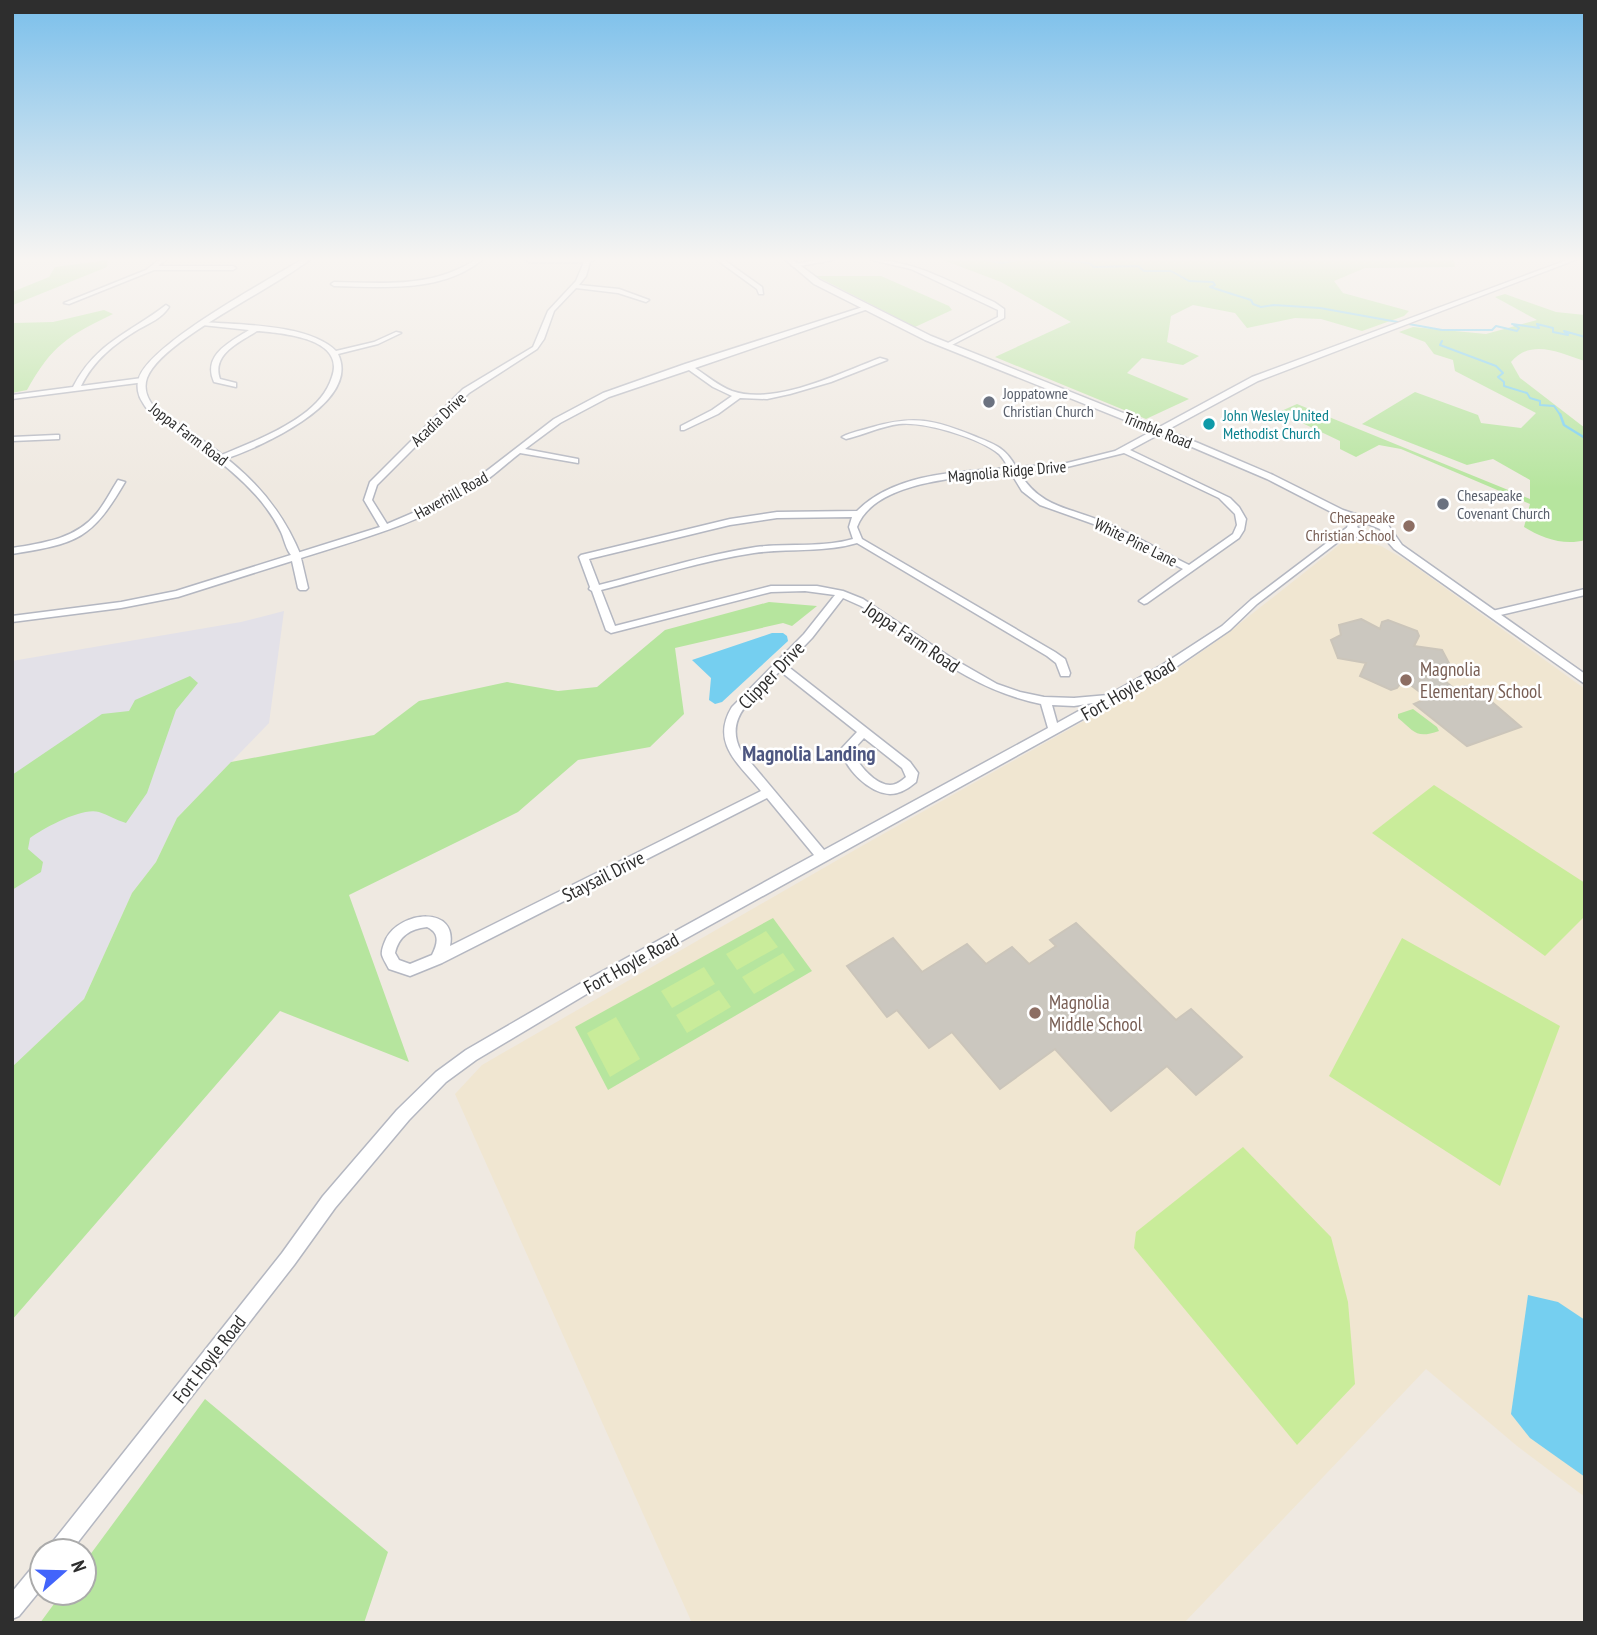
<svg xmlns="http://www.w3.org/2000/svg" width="1597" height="1635" font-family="'PT Sans Narrow',sans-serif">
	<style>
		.industrial { fill: #e3e1e8 }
		.education { fill: #f0e6d1 }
		.green { fill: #b6e59e }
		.pitch { fill: #c9ec9a }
		.water { fill: #75cff0 }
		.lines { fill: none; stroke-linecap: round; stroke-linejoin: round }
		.stream-far1 { stroke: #75cff0; stroke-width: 2 }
		.stream { stroke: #75cff0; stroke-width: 2.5 }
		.building { fill: #cbc7bf; stroke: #cbc5ba; stroke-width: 2 }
		.minor-casing { stroke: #b4b7c1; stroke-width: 3 }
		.tertiary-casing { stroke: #b4b7c1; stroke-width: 3 }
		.minor { fill: #fff; fill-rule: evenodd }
		.tertiary { fill: #fff; fill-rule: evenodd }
		.worship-dot { fill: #6b7280; stroke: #fff; stroke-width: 2.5 }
		.culture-dot { fill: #0f9aa8; stroke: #fff; stroke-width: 2.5 }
		.education-dot { fill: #8d6e63; stroke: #fff; stroke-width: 2.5 }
		.labels { text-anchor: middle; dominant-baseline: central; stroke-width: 5; stroke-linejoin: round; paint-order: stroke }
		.far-worship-label { font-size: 16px; fill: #5b616d; stroke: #fff; text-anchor: start }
		.far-culture-label { font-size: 16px; fill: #0d838f; stroke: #fff; text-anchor: start }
		.far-street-label { font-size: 16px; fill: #2e2e2e; stroke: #fff }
		.far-education-label { font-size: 16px; fill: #785e54; stroke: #fff; text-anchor: end }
		.street-label { font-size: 19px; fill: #2e2e2e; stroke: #fff }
		.education-label { font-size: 19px; fill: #785e54; stroke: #fff; text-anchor: start }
		.neighbourhood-label { font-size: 21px; font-weight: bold; fill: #4d5680; stroke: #fff }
	</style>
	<rect width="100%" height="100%" fill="#efe9e1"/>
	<polygon class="industrial" points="284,611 269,723 177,818 156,862 132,893 84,999 12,1067 12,661 241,622"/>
	<polygon class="education" points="1353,540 1381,546 1409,562 1585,689 1585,1497 1517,1446 1426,1369 1184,1623 692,1623 455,1094 482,1065 860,847 1180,667 1224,636 1343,542"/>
	<g class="green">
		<path d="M108,260L107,267L13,305L14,323L53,322L104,310L113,314C68,336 52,345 27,390L12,393V292L49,277L55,267Z"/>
		<polygon points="943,260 1454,260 1455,267 1365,268 1334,281 1343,293 1409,311 1404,316 1362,331 1321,319 1295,318 1247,328 1235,313 1193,305 1171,316 1167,342 1199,356 1183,365 1142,358 1127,373 1189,399 1146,419 995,357 1071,322 1001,282"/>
		<polygon points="816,276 881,276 949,306 952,310 915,327"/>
		<path d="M1505,294L1556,312L1585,315V361C1560,353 1531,338 1511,362L1520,378L1585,428V540C1564,546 1542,538 1524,527L1530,504L1401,449L1379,445L1356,457L1340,449V441L1279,412L1297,404L1530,499V480L1493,459L1467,465L1362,424L1415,392L1478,415L1481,423L1521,428L1536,413L1455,371L1453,360L1434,354L1425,342L1399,332L1413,327L1486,334L1537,320L1495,297Z"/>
		<polygon points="769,602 817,606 792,626 783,623 675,648 684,714 650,747 578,760 518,812 349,895 409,1062 280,1011 12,1320 12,1067 84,999 132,893 156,862 177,818 231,762 374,735 419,701 507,682 558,691 597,687 665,630"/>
		<path d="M190,676L198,683L176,710L147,793L126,823C116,820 108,815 99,812C82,807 44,828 30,838L28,849L43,862L41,872L12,890V775L102,714L129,711L135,700Z"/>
		<path d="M1413,709L1437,727L1439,731C1416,739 1415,732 1398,718V714Z"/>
		<polygon points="773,918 812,971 608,1090 575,1027"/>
		<polygon points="205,1399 388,1552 364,1623 40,1623 62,1593 84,1593 84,1563"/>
	</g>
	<g class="pitch">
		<polygon points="1434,785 1585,883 1585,916 1545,956 1372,833"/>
		<polygon points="766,931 778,947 737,970 726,954"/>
		<polygon points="1402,938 1560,1026 1500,1186 1329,1076"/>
		<polygon points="783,953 795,970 754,994 742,977"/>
		<polygon points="704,967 715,984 672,1008 661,991"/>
		<polygon points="719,990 731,1007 687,1033 676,1015"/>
		<polygon points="616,1017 640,1059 610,1077 587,1033"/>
		<polygon points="1243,1147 1331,1237 1348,1302 1355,1384 1297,1445 1134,1248 1136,1232"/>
	</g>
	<g class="water">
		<polygon points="772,633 783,633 787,636 788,641 722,702 715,704 709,700 711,678 692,660"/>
		<polygon points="1528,1295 1558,1302 1585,1320 1585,1477 1530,1438 1511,1414"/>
	</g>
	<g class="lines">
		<g class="stream-far1">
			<polyline points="987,260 1002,263 1017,260"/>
			<polyline points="1062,260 1089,263 1094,267 1138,266 1144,271 1171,271 1189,281 1213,282 1215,285 1210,287 1251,300 1253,304 1261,307 1274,305 1320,308 1442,330 1492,330 1496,326 1517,331 1519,328 1512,324 1539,328 1537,324 1553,328 1553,332 1568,335 1564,331 1585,337"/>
			<polyline points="1442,341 1440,345 1496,366 1503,373 1498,377 1504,382 1504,386 1527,393 1530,398 1540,401 1540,405 1554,406 1561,416"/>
		</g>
		<g class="stream">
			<polyline points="1560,414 1564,425 1585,438"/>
			<polyline points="1585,441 1585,444"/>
		</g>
	</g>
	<g class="building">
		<polygon points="1361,619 1380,629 1382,622 1388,620 1417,631 1419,636 1414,646 1442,650 1452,669 1436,674 1455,689 1466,686 1485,696 1521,727 1467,746 1414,704 1428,698 1409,684 1401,683 1397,688 1391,690 1360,676 1366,663 1338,658 1331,640 1341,635 1339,625"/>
		<polygon points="1076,923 1176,1020 1191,1009 1242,1057 1196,1095 1167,1066 1111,1111 1055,1049 1000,1089 952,1032 929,1048 897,1010 887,1017 847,966 893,938 922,972 967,944 986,964 1012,947 1029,964 1056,946 1050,940"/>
	</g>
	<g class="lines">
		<g class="minor-casing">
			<g id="minor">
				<polygon points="159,260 166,260 158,266 233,266 236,268 233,270 154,270 69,304 64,303 146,270"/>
				<path d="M475,260H482C441,293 383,287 334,286L331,284L334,282C383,283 432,288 475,260Z"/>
				<path d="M526,260H594L590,262L586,276L579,285L619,289L649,300L646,302L618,293L576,288L554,311L544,339L537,349L469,393L377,485L372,500L387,524L436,503L471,483L554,419L603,393L685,364L866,306L869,308L868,309L695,368C707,376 719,386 732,391C775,406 840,373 880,358L887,360L831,382L790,394L767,399L740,398L718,414L684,430H681V426L712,410L732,396L713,387L689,370L609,397L560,423L525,449L578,459V463L520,453C506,464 492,477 477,487C424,522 361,539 301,558L308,588L306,590H300L298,588L292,561L178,597L121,608L12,622V616L121,602L176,591L380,527L364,500L370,482L463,389L533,347L548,311L576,281L584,262H529Z"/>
				<polygon points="717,260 724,260 762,287 763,294 759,294 757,289"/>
				<polygon points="817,260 833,260 794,267 791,265"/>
				<path d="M872,260C915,260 956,285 994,302L1004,309V318L948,347H944V345L998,317V310L911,269Z"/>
				<path d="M1567,260H1575L1258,381L1130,450L1230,498L1239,507L1246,519L1244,530L1239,538L1147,603L1144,604L1139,601L1183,569L1099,526L1040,505L1022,491L1011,473C969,476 874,480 857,527L862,539L1055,652L1065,659L1070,673L1069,676H1061L1056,663L1047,656L857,543C823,553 789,548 754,553C702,561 652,577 601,590L615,626L771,586H817L843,591L863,599L950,657L997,684L1020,692L1044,697L1074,698L1108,695L1162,665L1222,626L1251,600L1349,526L1352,525L1356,528L1257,604L1230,630L1170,671L600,986L476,1060L446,1082L409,1120L335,1208L294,1265L71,1551H48L51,1544L282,1253L323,1196L397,1110L436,1072L466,1050L590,978L814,855L767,798L442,963L410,976L389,969C387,965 383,959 382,955C381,950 384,944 386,939C400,911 458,905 450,946L761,791C739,764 710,743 732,707L804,634L835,595L805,591L771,592L611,633L606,630L592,591L589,589L590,587L579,557L581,555L730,519L777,512L857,511C895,473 957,472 1008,468C1006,463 1003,458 999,454C980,438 924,421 899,424C882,426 863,435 846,439L842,437C851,432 863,430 873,427C914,415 934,420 974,436C994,444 1005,447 1016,467L1063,464L1115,451L1252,377ZM1124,453L1219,498L1235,514L1237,525L1233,534L1189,565C1161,551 1134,535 1106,523C1070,507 1041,509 1019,472L1063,468ZM852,517L849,527L853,539C821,548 789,543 756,547C703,555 651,572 599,585L589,559L730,525L777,518ZM843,598L861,606C922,645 968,689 1041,704L1048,728L824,850L741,751C722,716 758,694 780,671L857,732L841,749C845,769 869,793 890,794C900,794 909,788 916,782L918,773L910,762L786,665L812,638ZM1093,703L1057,723L1052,705L1074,706ZM864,738L902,768L906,777C901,781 897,785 890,785C875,785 856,763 853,750ZM427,927C440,933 438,943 432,955L410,964L399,960L395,953C399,936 410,929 427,927Z"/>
				<path d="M166,305L169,307C162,318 150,323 139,329C114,344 94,360 81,386L142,378H145V382L12,399V395L73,387C96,342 130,333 166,305Z"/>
				<path d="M204,322C240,325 309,324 336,351L374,342L396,332L401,333L378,344L338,354C362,404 256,449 222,460H219V456C248,444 277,433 302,415C316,405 327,393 332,377C346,338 282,333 257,331C240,342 211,354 220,379L236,383V387L214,382C202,355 230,342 249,330L202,325V323Z"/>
				<polygon points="56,435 59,435 59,439 12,441 12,437"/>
				<path d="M118,480L125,482C91,540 78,543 12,554V548C43,543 76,539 97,513C105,503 111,491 118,480Z"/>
				<polygon points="1585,589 1585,595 1492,617 1487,614 1492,611"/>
				<polygon points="42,1561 42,1588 19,1616 12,1619 12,1592 35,1564"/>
			</g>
		</g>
		<g class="tertiary-casing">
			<g id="tertiary">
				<path d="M301,260H309C275,288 161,340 147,378C143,389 148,400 155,408C219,451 271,482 301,556L296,559C287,555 285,541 281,532C270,509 251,488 231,471C217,459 203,449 189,439C174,429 152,419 143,403C138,396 136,386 139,378C151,343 267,281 301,260Z"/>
				<path d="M786,260H793L820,280L931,336L1198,443L1273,475L1343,510L1388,525L1402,545L1585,674V684L1394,549L1386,540C1370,544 1357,541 1347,528L1349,521L1355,520L1335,514L1267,479L1192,447L925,340L814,284ZM1366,523L1380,529L1382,535L1370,536L1357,527L1358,525Z"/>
			</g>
		</g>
		<use href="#minor" class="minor"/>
		<use href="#tertiary" class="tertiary"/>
	</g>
	<linearGradient id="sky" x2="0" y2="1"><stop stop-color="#7abfeb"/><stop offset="0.53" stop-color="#f8f5f2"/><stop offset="1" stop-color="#f8f5f2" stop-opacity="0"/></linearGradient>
	<rect width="1597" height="489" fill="url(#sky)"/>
	<g class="worship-dot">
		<circle cx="989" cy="402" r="7"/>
		<circle cx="1443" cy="504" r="7"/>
	</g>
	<circle class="culture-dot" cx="1209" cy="424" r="7"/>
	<g class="education-dot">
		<circle cx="1409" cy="526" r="7"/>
		<circle cx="1406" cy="680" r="7"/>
		<circle cx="1035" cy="1013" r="7"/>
	</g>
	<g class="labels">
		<g class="far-worship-label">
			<text x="1003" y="393">Joppatowne<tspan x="1003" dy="18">Christian Church</tspan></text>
			<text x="1457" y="495">Chesapeake<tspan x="1457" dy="18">Covenant Church</tspan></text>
		</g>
		<g class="far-culture-label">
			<text x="1223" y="415">John Wesley United<tspan x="1223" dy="18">Methodist Church</tspan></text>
		</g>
		<g class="far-street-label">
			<text transform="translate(438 419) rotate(-44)">Acadia Drive</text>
			<text transform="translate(1158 430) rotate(22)">Trimble Road</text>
			<text transform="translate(189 434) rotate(37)">Joppa Farm Road</text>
			<text transform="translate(1007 471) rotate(-5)">Magnolia Ridge Drive</text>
			<text transform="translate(451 495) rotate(-29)">Haverhill Road</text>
			<text transform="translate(1136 542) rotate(26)">White Pine Lane</text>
		</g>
		<g class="far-education-label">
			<text x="1395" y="517">Chesapeake<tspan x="1395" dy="18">Christian School</tspan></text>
		</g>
		<g class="street-label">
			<text transform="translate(912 637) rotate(34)">Joppa Farm Road</text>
			<text transform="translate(771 675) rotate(-46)">Clipper Drive</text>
			<text transform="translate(1128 689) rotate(-30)">Fort Hoyle Road</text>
			<text transform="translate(603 876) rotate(-27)">Staysail Drive</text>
			<text transform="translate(631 963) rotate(-29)">Fort Hoyle Road</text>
			<text transform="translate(209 1359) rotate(-52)">Fort Hoyle Road</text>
		</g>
		<g class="education-label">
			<text x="1420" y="669">Magnolia<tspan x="1420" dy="22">Elementary School</tspan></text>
			<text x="1049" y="1002">Magnolia<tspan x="1049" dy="22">Middle School</tspan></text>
		</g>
		<g class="neighbourhood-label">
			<text x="809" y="753">Magnolia Landing</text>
		</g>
	</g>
	<rect width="1597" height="1635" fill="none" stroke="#2e2e2e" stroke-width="28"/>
	<g transform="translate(63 1572) rotate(70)"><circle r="33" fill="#ffffff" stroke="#ababab" stroke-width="2"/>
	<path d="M0-5L12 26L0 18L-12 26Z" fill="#4264fb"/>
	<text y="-10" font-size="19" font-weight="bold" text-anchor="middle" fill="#2e2e2e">N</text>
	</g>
</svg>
